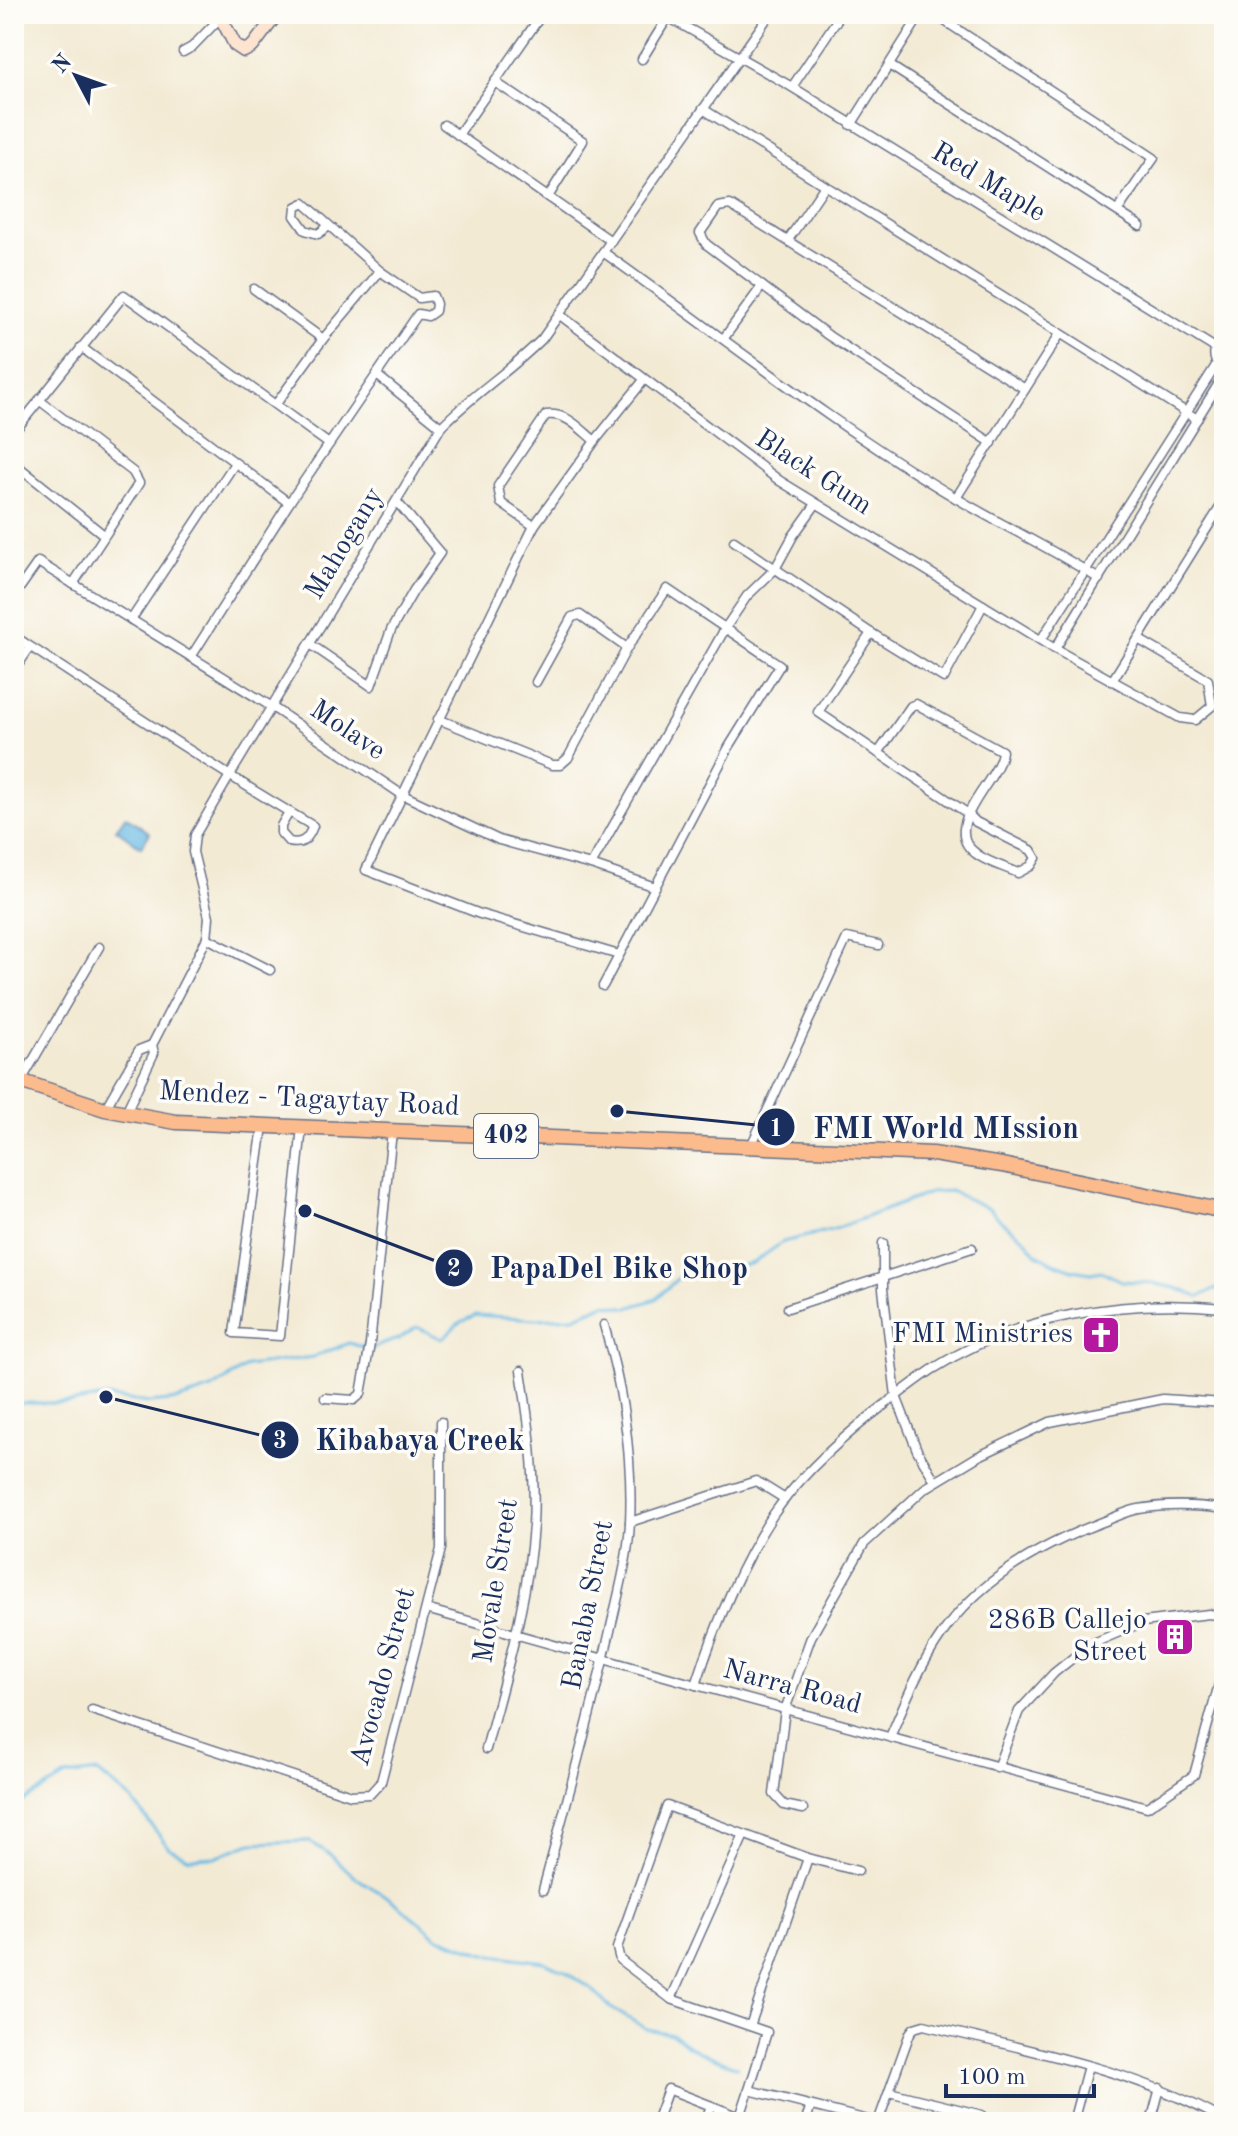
<svg xmlns="http://www.w3.org/2000/svg" width="1238" height="2136" font-family="'Old Standard TT',serif">
	<style>
		.water { fill: #68bae4; stroke: #4274a1; stroke-width: 2 }
		.lines { fill: none; stroke-linecap: round; stroke-linejoin: round }
		.stream { stroke: #68bae4; stroke-width: 3 }
		.street-casing { stroke: #677087; stroke-width: 11 }
		.secondary-casing { stroke: #677087; stroke-width: 15 }
		.primary-casing { stroke: #677087; stroke-width: 17 }
		.street { stroke: #fff; stroke-width: 8 }
		.secondary { stroke: #fde4d1; stroke-width: 12 }
		.primary { stroke: #fbbb8d; stroke-width: 14 }
		.labels { text-anchor: middle; dominant-baseline: central; stroke-width: 7; stroke-linejoin: round; paint-order: stroke }
		.shield { fill: #fdfcf7; stroke: #5f6c8c; stroke-width: 2 }
		.shield-label { font-size: 26px; font-weight: bold; fill: #1b2f5e }
		.street-label { font-size: 28px; fill: #1b2f5e; stroke: #fdfcf7 }
		.poi-label { font-size: 28px; fill: #1b2f5e; stroke: #fdfcf7; text-anchor: end }
		.leader { fill: none; stroke: #1b2f5e; stroke-width: 3 }
		.callout-dot { fill: #1b2f5e; stroke: #fdfcf7; stroke-width: 3 }
		.mark-label { font-size: 24px; text-anchor: middle; font-weight: bold; fill: #fff }
		.callout-label { font-size: 30px; text-anchor: middle; font-weight: bold; fill: #1b2f5e; stroke: #fdfcf7; stroke-width: 7; stroke-linejoin: round; paint-order: stroke }
	</style>
	<rect width="100%" height="100%" fill="#fdfcf7"/>
	<filter id="ink" filterUnits="userSpaceOnUse"><feTurbulence type="fractalNoise" baseFrequency=".0125" numOctaves="2"/><feDisplacementMap in="SourceGraphic" scale="16" xChannelSelector="R" yChannelSelector="G"/><feConvolveMatrix kernelMatrix="1 2 1 2 8 2 1 2 1" color-interpolation-filters="sRGB"/></filter>
	<filter id="wash" filterUnits="userSpaceOnUse"><feTurbulence type="fractalNoise" baseFrequency=".006" numOctaves="4" result="noise"/><feDisplacementMap in="SourceGraphic" scale="32" xChannelSelector="R" yChannelSelector="G"/><feGaussianBlur stdDeviation="1.8" result="paint"/><feColorMatrix in="noise" values="0 0 0 0 0 0 0 0 0 0 0 0 0 0 0 0 0 1.4 0 .05"/><feComposite in="paint" operator="in"/></filter>
	<g filter="url(#wash)">
		<rect width="100%" height="100%" fill="#f3ead4"/>
		<polygon class="water" points="126,816 150,833 141,847 116,829"/>
		<g class="lines">
			<g class="stream">
				<polyline points="372,1348 398,1339 417,1327 442,1339 460,1322 476,1315 537,1319 574,1317 605,1304 628,1308 656,1299 680,1276 698,1270 732,1268 753,1263 783,1242 835,1229 932,1192 950,1191 990,1209 1002,1222 1024,1238 1037,1254 1054,1263 1073,1270 1091,1273 1101,1271 1122,1281 1152,1283 1176,1288 1199,1297 1215,1289 1224,1291"/>
				<polyline points="14,1403 68,1403 106,1397 150,1403 178,1400 212,1389 247,1366 313,1357 349,1343 365,1348"/>
				<polyline points="14,1807 66,1776 98,1772 132,1800 169,1848 189,1858 215,1857 251,1843 309,1841 331,1855 355,1877 389,1898 439,1938 485,1954 544,1962 566,1972 592,1989 611,2008 647,2029 672,2034 697,2051 737,2067"/>
			</g>
		</g>
	</g>
	<g filter="url(#ink)">
		<g class="lines">
			<g class="street-casing">
				<g id="street">
					<polyline points="934,14 1154,158 1118,210"/>
					<polyline points="183,52 192,47 221,17"/>
					<polyline points="642,59 668,17 792,87 1215,348"/>
					<polyline points="889,65 1140,226"/>
					<polyline points="495,82 583,141 548,197"/>
					<polyline points="792,87 841,14"/>
					<polyline points="703,109 1197,419"/>
					<polyline points="444,125 611,241"/>
					<polyline points="851,125 921,14"/>
					<polyline points="458,135 542,14"/>
					<polyline points="788,240 824,187"/>
					<path d="M603,252C720,335 833,425 956,498C1003,526 1053,549 1099,579"/>
					<polyline points="254,289 323,339"/>
					<polyline points="560,315 780,481 1055,649 1180,718 1195,720 1212,706 1208,680 1138,639"/>
					<polyline points="724,338 762,286"/>
					<path d="M1224,341L1215,348C1213,358 1215,363 1224,369"/>
					<polyline points="81,347 289,503"/>
					<polyline points="378,376 441,427"/>
					<polyline points="39,400 133,472 139,483 73,584"/>
					<polyline points="276,404 323,339 380,271"/>
					<polyline points="14,432 124,295 329,444"/>
					<polyline points="992,443 829,336 706,244 700,233 718,207 730,205 1025,389"/>
					<polyline points="14,463 104,535"/>
					<polyline points="956,498 1060,334"/>
					<path d="M534,526L501,503L498,486L546,415C566,412 579,428 595,441"/>
					<polyline points="734,541 871,633 944,678 983,605"/>
					<polyline points="14,596 38,562 272,707 401,794 499,840 591,865 655,887"/>
					<polyline points="131,620 235,463"/>
					<path d="M871,633L818,712L967,813L976,822L1031,850L1036,858L1031,866L1018,873C1005,867 989,863 978,855C936,828 1000,781 1002,751L916,704L911,706L878,753"/>
					<path d="M14,636C113,701 211,766 313,826C308,839 303,845 289,842L281,833V826L289,812"/>
					<polyline points="1041,640 1217,364"/>
					<polyline points="310,644 371,686 391,630 414,590 440,553 397,502"/>
					<polyline points="1055,649 1224,375"/>
					<polyline points="14,656 23,642"/>
					<polyline points="191,657 289,503 418,314 428,316 435,311 436,304 433,296 419,298 380,271 304,203 296,207 295,216 305,230 318,234 329,226"/>
					<polyline points="14,671 30,647"/>
					<polyline points="1112,681 1224,501"/>
					<polyline points="536,682 572,617 580,615 627,648"/>
					<polyline points="438,719 552,765 560,765 568,758 627,648 667,589 780,665 729,747 603,986"/>
					<polyline points="14,827 20,818"/>
					<polyline points="591,865 726,627 747,596 775,569 793,536 816,504"/>
					<polyline points="207,938 270,970"/>
					<polyline points="619,955 480,914 366,870 534,526 595,441 644,380"/>
					<polyline points="21,1081 99,947"/>
					<polyline points="105,1109 139,1050 152,1045"/>
					<path d="M125,1114L154,1053L152,1045L207,938L209,917L193,852L195,835L229,777L441,427C472,395 510,371 542,339L770,14"/>
					<polyline points="263,1126 234,1333 280,1336 302,1127"/>
					<polyline points="751,1146 847,938 878,945"/>
					<polyline points="883,1243 883,1289 896,1396 917,1450 935,1481"/>
					<polyline points="788,1308 972,1248"/>
					<polyline points="325,1398 354,1400 361,1394 370,1344 392,1131"/>
					<polyline points="630,1522 756,1481 785,1499"/>
					<polyline points="426,1609 696,1685 1147,1807 1194,1775 1224,1666"/>
					<path d="M696,1685C715,1626 738,1568 773,1515C799,1477 834,1445 870,1416C891,1400 911,1384 933,1369C1018,1315 1125,1298 1224,1308"/>
					<polyline points="92,1710 351,1795 370,1794 381,1782 441,1549 441,1422"/>
					<path d="M890,1737C905,1702 920,1665 942,1634C980,1578 1043,1544 1105,1521C1116,1517 1127,1511 1139,1509C1167,1504 1196,1505 1224,1509"/>
					<path d="M486,1749C505,1676 528,1601 533,1525C536,1473 529,1422 521,1371"/>
					<polyline points="997,1768 1019,1711 1054,1673 1089,1645 1143,1622 1209,1614 1224,1616"/>
					<polyline points="803,1809 784,1805 774,1794 785,1710 811,1637 864,1544 924,1489 977,1457 1050,1422 1163,1399 1224,1403"/>
					<path d="M543,1890C566,1804 590,1718 610,1631C618,1595 628,1560 630,1523C633,1456 623,1390 604,1325"/>
					<polyline points="671,1999 744,1835"/>
					<polyline points="750,2026 808,1858"/>
					<polyline points="749,2090 767,2032 671,1999 620,1960 617,1948 667,1806 808,1858 858,1871"/>
					<polyline points="889,2092 982,2115 991,2122"/>
					<polyline points="740,2117 749,2090 876,2122"/>
					<polyline points="656,2122 668,2089 740,2117 738,2121"/>
					<polyline points="705,2122 711,2106"/>
					<polyline points="805,2122 811,2106"/>
					<path d="M878,2122L910,2033L914,2028L924,2025C1026,2050 1132,2068 1224,2120"/>
					<polyline points="1073,2122 1088,2066"/>
					<polyline points="1151,2122 1160,2088"/>
				</g>
			</g>
			<g class="secondary-casing">
				<polyline id="secondary" points="219,14 235,45 244,51 253,46 277,14"/>
			</g>
			<g class="primary-casing">
				<polyline id="primary" points="14,1079 105,1109 176,1122 933,1154 1002,1165 1224,1211"/>
			</g>
			<use href="#street" class="street"/>
			<use href="#secondary" class="secondary"/>
			<use href="#primary" class="primary"/>
		</g>
	</g>
	<defs>
		<g id="church-square" transform="scale(2)"><rect x="-9" y="-9" width="18" height="18" rx="4" fill="#b5179e" stroke="#fdfcf7"/><path d="M-1.2-6h2.4v3.5h3.3v2.4h-3.3V6h-2.4V-.1h-3.3v-2.4h3.3Z" fill="#fff"/></g>
		<g id="building-square" transform="scale(2)"><rect x="-9" y="-9" width="18" height="18" rx="4" fill="#b5179e" stroke="#fdfcf7"/><path d="M-4-6H4V6H1V3H-1V6H-4ZM-2.5-4.3h1.7v1.8h-1.7ZM.8-4.3h1.7v1.8H.8ZM-2.5-1h1.7V.8h-1.7ZM.8-1h1.7V.8H.8Z" fill="#fff"/></g>
	</defs>
	<g fill-rule="evenodd">
		<use href="#church-square" x="1101" y="1335"/>
		<use href="#building-square" x="1175" y="1637"/>
	</g>
	<g class="labels">
		<rect class="shield" x="474" y="1114" width="64" height="44" rx="6"/>
		<g class="shield-label">
			<text x="506" y="1136">402</text>
		</g>
		<g class="street-label">
			<text transform="translate(988 183) rotate(31)">Red Maple</text>
			<text transform="translate(813 473) rotate(33)">Black Gum</text>
			<text transform="translate(345 544) rotate(-59)">Mahogany</text>
			<text transform="translate(347 731) rotate(34)">Molave</text>
			<text transform="translate(309 1100) rotate(3)">Mendez - Tagaytay Road</text>
			<text transform="translate(497 1581) rotate(-81)">Movale Street</text>
			<text transform="translate(589 1605) rotate(-79)">Banaba Street</text>
			<text transform="translate(384 1677) rotate(-75)">Avocado Street</text>
			<text transform="translate(792 1688) rotate(15)">Narra Road</text>
		</g>
		<g class="poi-label">
			<text x="1073" y="1335">FMI Ministries</text>
			<text x="1147" y="1621">286B Callejo<tspan x="1147" dy="32">Street</tspan></text>
		</g>
	</g>
	<path class="leader" d="M617 1111L776 1127M305 1211L454 1268M106 1397L280 1440"/>
	<g class="callout-dot">
		<circle cx="617" cy="1111" r="8"/>
		<circle cx="305" cy="1211" r="8"/>
		<circle cx="106" cy="1397" r="8"/>
		<circle cx="776" cy="1127" r="20"/>
		<circle cx="454" cy="1268" r="20"/>
		<circle cx="280" cy="1440" r="20"/>
	</g>
	<g class="mark-label">
		<text x="776" y="1136">1</text>
		<text x="454" y="1276">2</text>
		<text x="280" y="1448">3</text>
	</g>
	<g class="callout-label">
		<text x="946" y="1138">FMI World MIssion</text>
		<text x="619" y="1278">PapaDel Bike Shop</text>
		<text x="420" y="1450">Kibabaya Creek</text>
	</g>
	<rect width="1238" height="2136" fill="none" stroke="#fdfcf7" stroke-width="48"/>
	<g transform="translate(76 76) rotate(311)" stroke="#fdfcf7" stroke-width="6" paint-order="stroke">
	<path d="M0-6L14 30L0 20L-14 30Z" fill="#1b2f5e"/>
	<text y="-12" font-size="22" font-weight="bold" text-anchor="middle" fill="#1b2f5e">N</text>
	</g>
	<path d="M946 2084v12h148v-12" fill="none" stroke="#1b2f5e" stroke-width="4"/>
	<text x="958" y="2084" font-size="24" fill="#1b2f5e" stroke="#fdfcf7" stroke-width="6" paint-order="stroke">100 m</text>
</svg>
